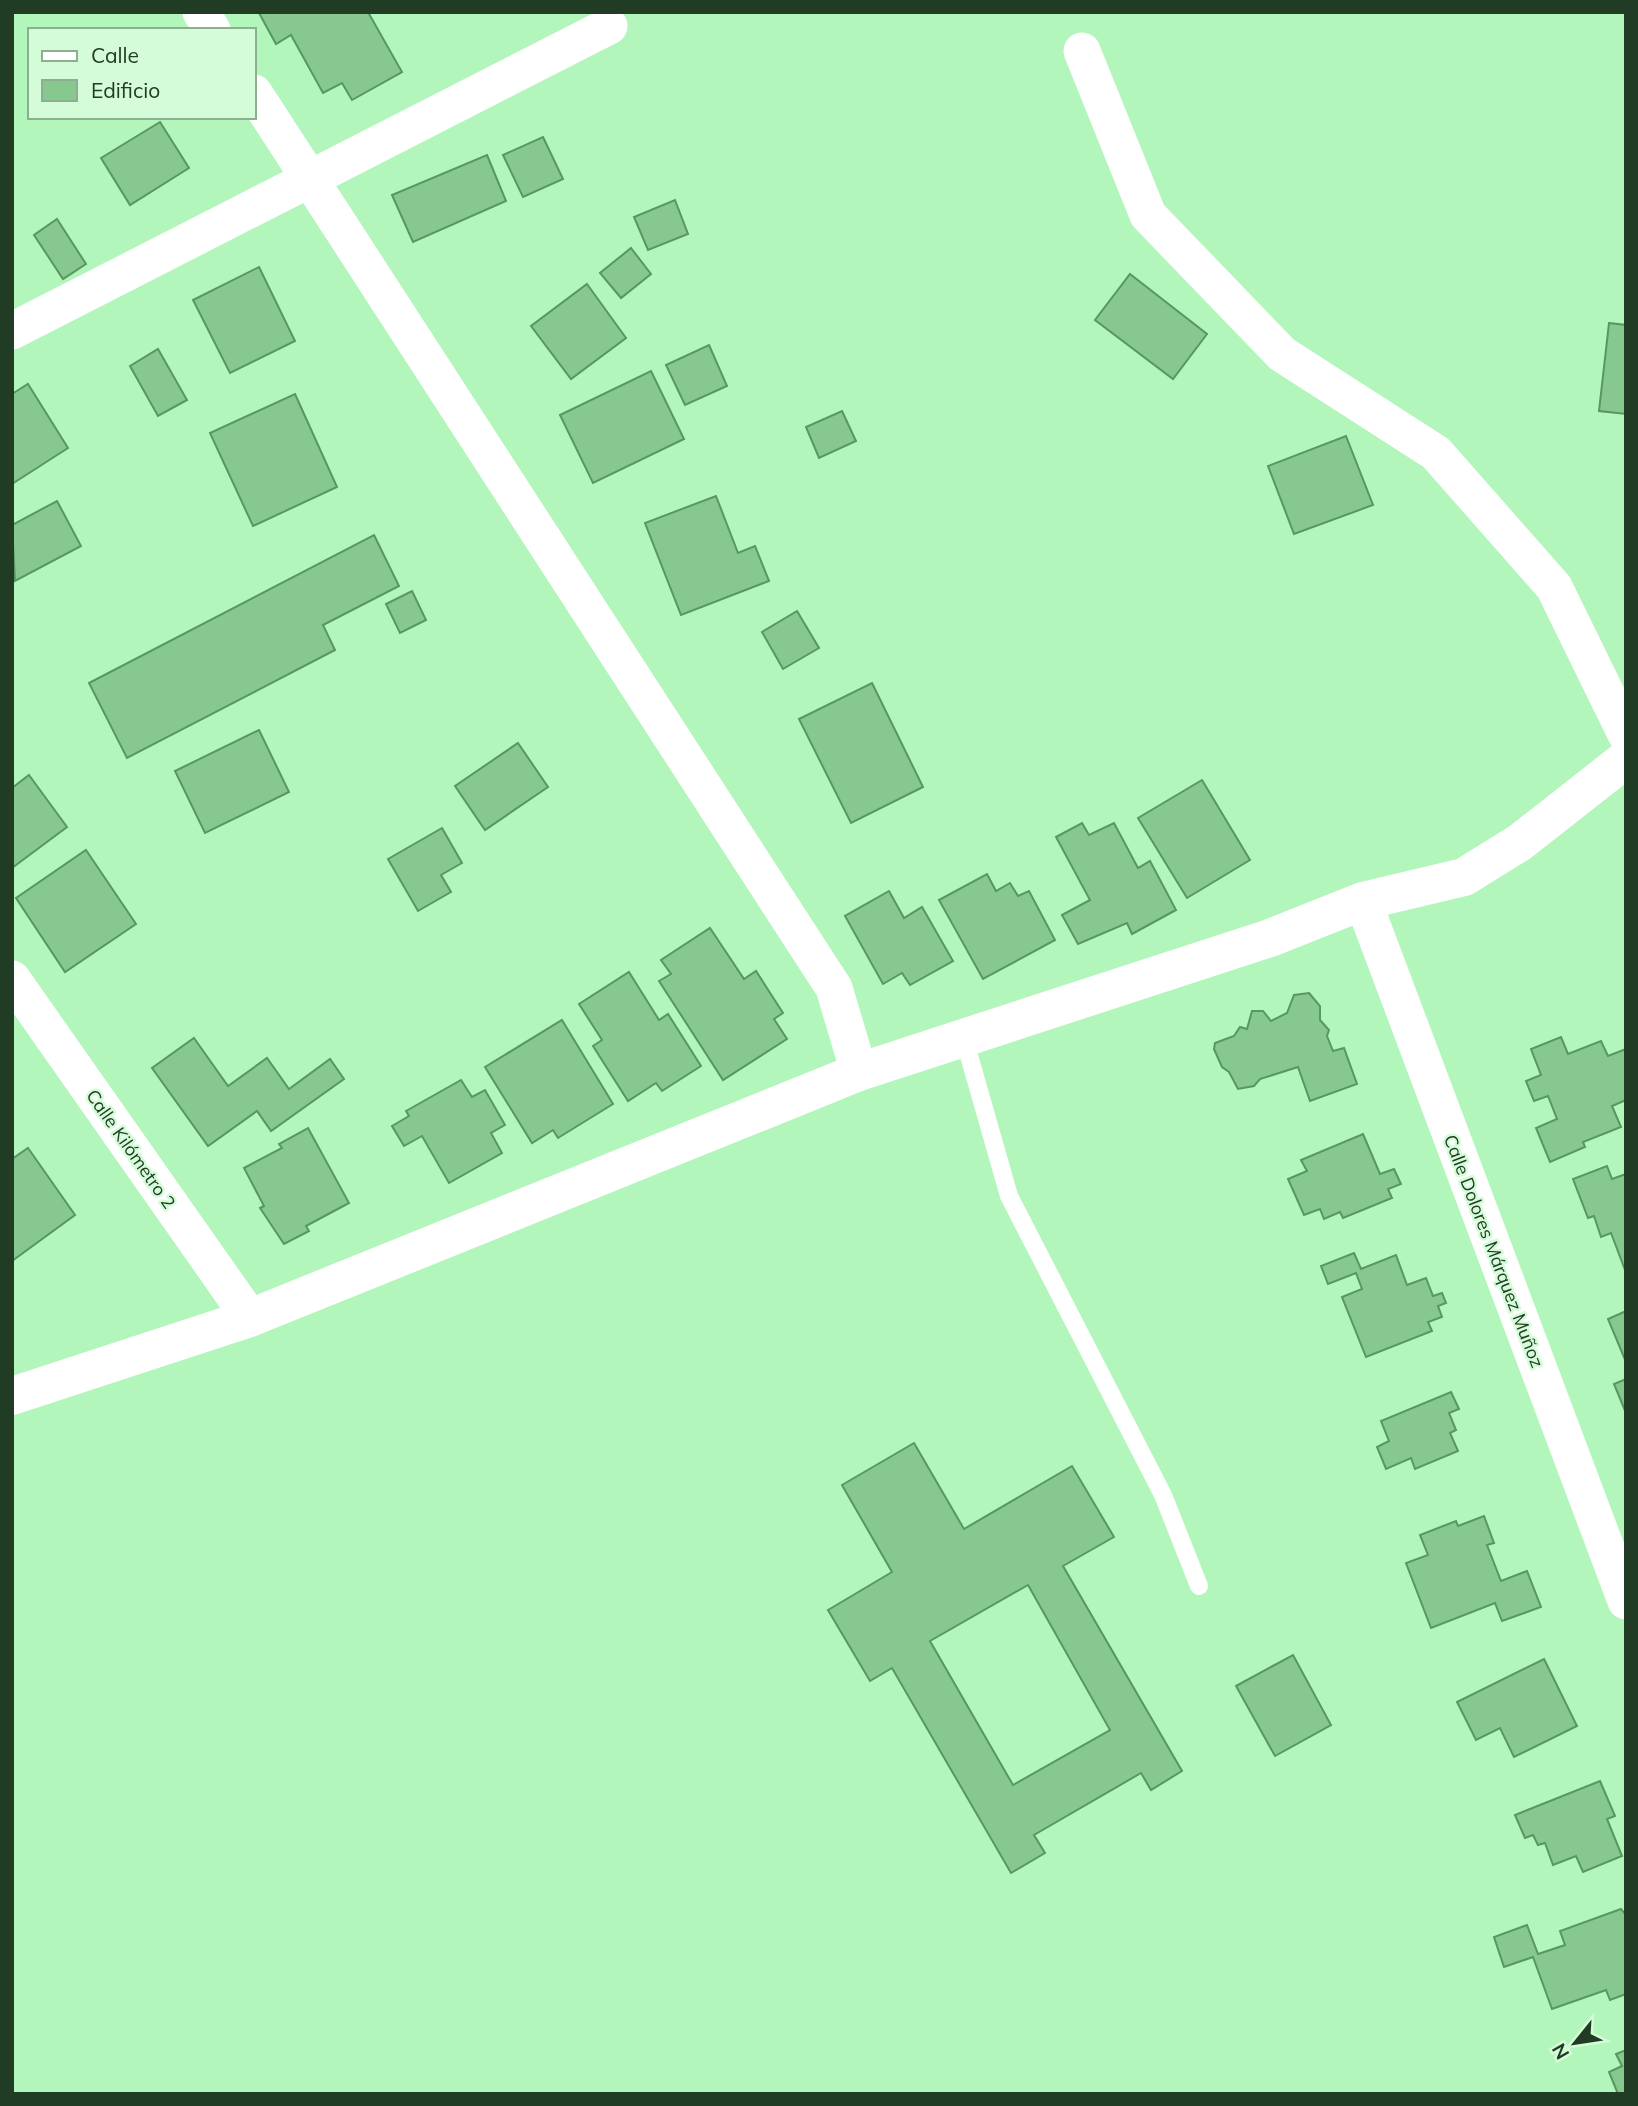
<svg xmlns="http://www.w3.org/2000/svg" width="1638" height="2106" font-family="Mulish,sans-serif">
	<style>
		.building { fill: #87c88e; stroke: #579760; stroke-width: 2; fill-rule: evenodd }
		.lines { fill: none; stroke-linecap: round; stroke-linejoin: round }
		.lane { stroke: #fff; stroke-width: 18 }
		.street { stroke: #fff; stroke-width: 37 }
		.secondary { stroke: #fff; stroke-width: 38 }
		.labels { text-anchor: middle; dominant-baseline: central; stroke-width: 5; stroke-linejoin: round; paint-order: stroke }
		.street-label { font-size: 18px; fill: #213c24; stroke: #d5fcd8 }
	</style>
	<rect width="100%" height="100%" fill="#b3f6bb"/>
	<g class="building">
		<polygon points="340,12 368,12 402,72 352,100 342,83 323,93 291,35 276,44 259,13"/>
		<polygon points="160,122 189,168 130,205 101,158"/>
		<polygon points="543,137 563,179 523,197 503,155"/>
		<polygon points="487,155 506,201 413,242 392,195"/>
		<polygon points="675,200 688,234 648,250 634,217"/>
		<polygon points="57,219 86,264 63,279 34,235"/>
		<polygon points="631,248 651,274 621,298 600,273"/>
		<polygon points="259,267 295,341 230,373 193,300"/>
		<polygon points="1130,274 1207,334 1173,379 1095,320"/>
		<polygon points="587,284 626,338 571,379 531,326"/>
		<polygon points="1609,323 1626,325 1626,414 1599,411"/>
		<polygon points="709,345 727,386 685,405 666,365"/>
		<polygon points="158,349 187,400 158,416 130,366"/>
		<polygon points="651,371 684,439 593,483 560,415"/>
		<polygon points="28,384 68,448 12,484 12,394"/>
		<polygon points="295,394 337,487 253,526 210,433"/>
		<polygon points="842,411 856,441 819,458 806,427"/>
		<polygon points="1346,436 1373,505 1294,534 1268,466"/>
		<polygon points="716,496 738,553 755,546 769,581 681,615 645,523"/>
		<polygon points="57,501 81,546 15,581 12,525"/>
		<polygon points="374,535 399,586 323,625 335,650 127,758 89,683"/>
		<polygon points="412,591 426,620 400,633 386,604"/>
		<polygon points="797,611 819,648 783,669 762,632"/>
		<polygon points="872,683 923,787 851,823 799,719"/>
		<polygon points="259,730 289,792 205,833 175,771"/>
		<polygon points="518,743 548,787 485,830 455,786"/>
		<polygon points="29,775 67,827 12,868 12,788"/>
		<polygon points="1202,780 1250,860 1187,898 1138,818"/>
		<polygon points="1082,823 1089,835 1114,823 1138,868 1150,861 1176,910 1132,934 1127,923 1078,944 1062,915 1090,900 1056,837"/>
		<polygon points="442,828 462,863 441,875 451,892 418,911 388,859"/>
		<polygon points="86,850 136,924 65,972 16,898"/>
		<polygon points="987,874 996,891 1010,883 1018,896 1029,891 1055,940 983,979 939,900"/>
		<polygon points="889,891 904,918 922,907 953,961 910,985 902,973 883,984 845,916"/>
		<polygon points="710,928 744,979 756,971 783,1013 774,1019 787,1039 723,1080 659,981 671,974 661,960"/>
		<polygon points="629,972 659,1020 668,1014 701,1066 662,1091 656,1083 628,1101 593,1046 602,1040 579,1004"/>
		<polygon points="1309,993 1320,1006 1320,1020 1329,1030 1327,1036 1333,1051 1344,1048 1357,1084 1310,1101 1298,1067 1260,1079 1254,1086 1238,1089 1229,1072 1222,1067 1214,1049 1215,1043 1234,1036 1240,1027 1247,1029 1252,1011 1263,1011 1271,1021 1287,1013 1294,995"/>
		<polygon points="562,1020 613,1104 558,1138 553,1130 532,1143 485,1067"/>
		<polygon points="1561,1037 1568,1054 1601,1041 1608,1056 1626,1049 1626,1100 1612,1106 1621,1127 1583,1142 1585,1147 1550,1162 1536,1128 1557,1119 1548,1096 1534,1101 1526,1081 1541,1075 1531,1049"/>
		<polygon points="194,1038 228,1086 267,1058 289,1089 330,1059 344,1079 271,1131 257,1111 208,1146 152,1068"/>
		<polygon points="461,1080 472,1097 485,1090 505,1125 491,1133 502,1153 449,1183 422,1136 404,1146 392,1126 409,1116 406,1111"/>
		<polygon points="308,1128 349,1203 306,1226 309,1231 284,1244 260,1208 264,1206 244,1168 282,1148 279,1144"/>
		<polygon points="1363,1134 1380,1174 1394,1169 1401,1184 1388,1189 1392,1198 1343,1218 1340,1212 1324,1219 1320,1209 1304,1215 1288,1179 1307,1171 1301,1160"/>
		<polygon points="28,1148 75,1215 12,1261 12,1159"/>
		<polygon points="1607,1166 1612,1179 1626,1174 1625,1270 1611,1233 1601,1237 1594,1216 1588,1218 1573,1179"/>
		<polygon points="1354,1253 1361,1269 1396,1255 1407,1285 1426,1278 1433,1296 1442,1293 1446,1303 1438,1306 1442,1317 1428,1322 1432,1331 1366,1357 1342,1297 1362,1289 1356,1273 1328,1284 1321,1266"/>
		<polygon points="1626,1311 1626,1362 1608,1319"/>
		<polygon points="1626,1379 1626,1413 1614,1384"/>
		<polygon points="1451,1392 1459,1409 1449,1413 1456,1430 1450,1433 1458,1451 1415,1469 1411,1458 1386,1469 1377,1447 1389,1441 1381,1421"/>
		<path d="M914,1443L964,1529L1072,1466L1114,1537L1063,1566L1182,1771L1151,1790L1141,1773L1034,1835L1045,1853L1011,1873L892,1668L870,1681L828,1610L892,1572L842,1485ZM1028,1585L1110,1730L1013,1785L930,1641Z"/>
		<polygon points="1484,1516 1494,1543 1487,1545 1501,1581 1527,1571 1541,1607 1502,1621 1495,1603 1431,1628 1406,1563 1428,1555 1420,1535 1456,1521 1458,1526"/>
		<polygon points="1293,1655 1331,1725 1275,1756 1236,1686"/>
		<polygon points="1544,1659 1577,1726 1514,1757 1500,1728 1476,1740 1457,1702"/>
		<polygon points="1600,1781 1615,1816 1607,1819 1622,1856 1583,1872 1576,1856 1553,1865 1545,1843 1538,1845 1533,1835 1525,1838 1515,1815"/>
		<polygon points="1621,1909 1626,1915 1626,1994 1610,2000 1606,1990 1552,2009 1533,1957 1504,1967 1494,1937 1527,1925 1538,1954 1565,1945 1560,1931"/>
		<polygon points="1626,2050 1626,2094 1618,2094 1609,2072 1622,2066 1616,2054"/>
	</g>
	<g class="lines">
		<polyline class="lane" points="964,1038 1009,1196 1163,1495 1199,1586"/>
		<g class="street">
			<polyline points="201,12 212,30"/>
			<polyline points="1082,51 1148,215 1282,354 1436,453 1554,587 1626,734"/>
			<polyline points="254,93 834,988 859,1072"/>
			<polyline points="12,331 609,26"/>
			<polyline points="1363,901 1626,1601"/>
			<polyline points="12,979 250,1318"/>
		</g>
		<polyline class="secondary" points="12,1396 250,1318 859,1072 1270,938 1363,901 1464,877 1519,843 1626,759"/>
	</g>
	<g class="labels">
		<g class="street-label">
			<text transform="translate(131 1149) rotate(55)">Calle Kilómetro 2</text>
			<text transform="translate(1494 1251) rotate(69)">Calle Dolores Márquez Muñoz</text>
		</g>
	</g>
	<rect width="1638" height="2106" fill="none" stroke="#213c24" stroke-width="28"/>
	<rect x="28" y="28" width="228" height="91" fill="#d5fcd8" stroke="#8daf90" stroke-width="2"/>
	<rect x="42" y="51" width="35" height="10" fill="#ffffff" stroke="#8daf90" stroke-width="2"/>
	<text x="91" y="63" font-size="21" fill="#213c24">Calle</text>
	<rect x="42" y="80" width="35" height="21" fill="#87c88e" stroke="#8daf90" stroke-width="2"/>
	<text x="91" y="98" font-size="21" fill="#213c24">Edificio</text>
	<g transform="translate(1575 2043) rotate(240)" stroke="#d5fcd8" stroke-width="5" paint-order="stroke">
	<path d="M0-5L12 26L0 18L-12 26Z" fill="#213c24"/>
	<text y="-10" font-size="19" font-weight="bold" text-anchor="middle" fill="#213c24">N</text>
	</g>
</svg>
